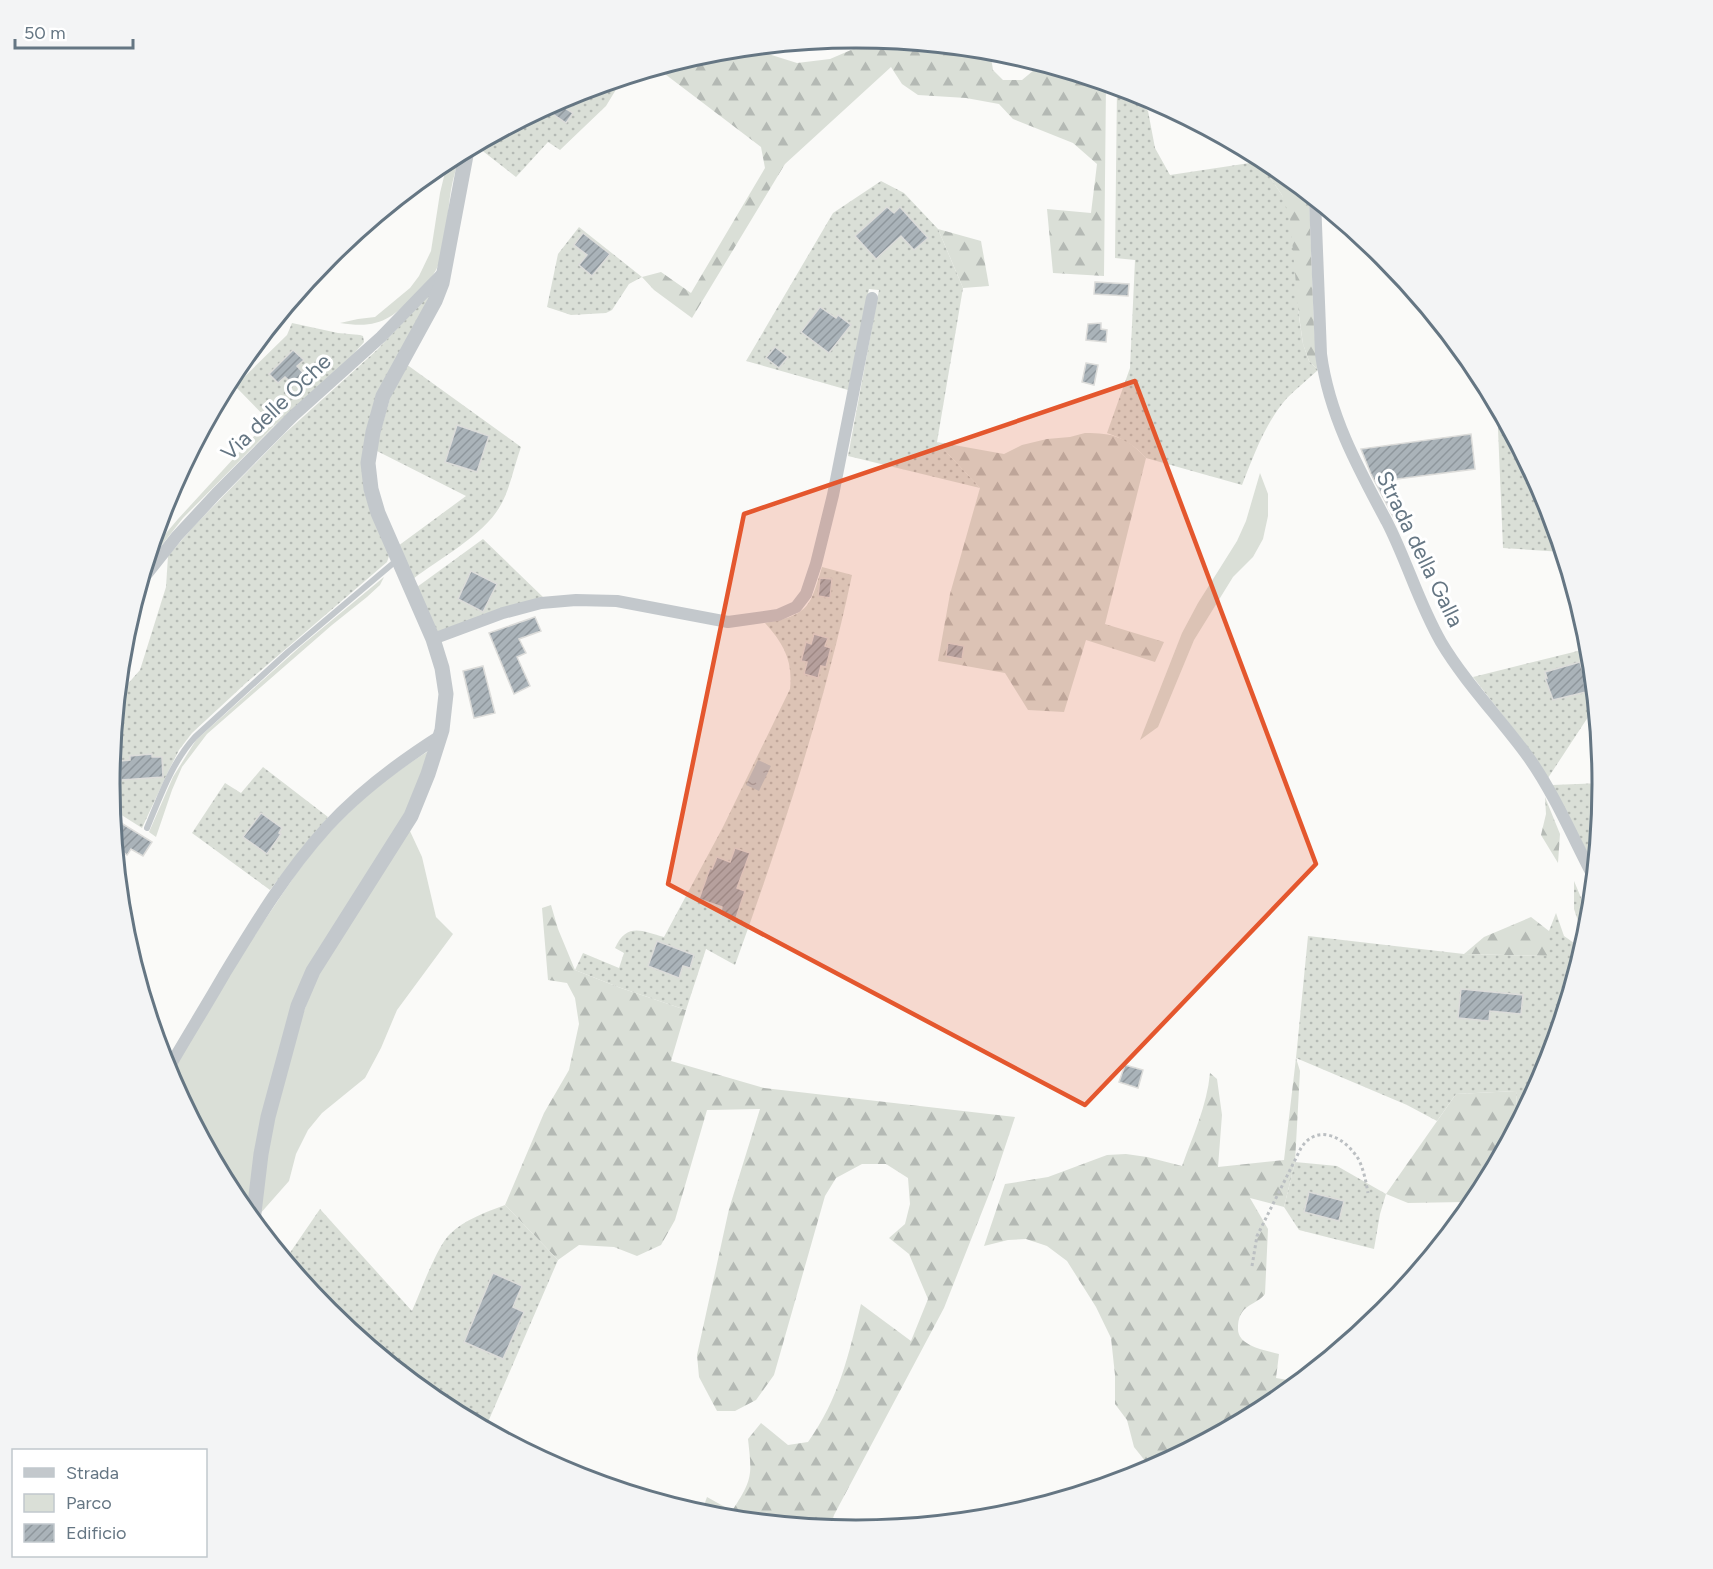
<svg xmlns="http://www.w3.org/2000/svg" width="1713" height="1569" font-family="Figtree,sans-serif">
	<style>
		.green { fill: #dadfd7 }
		.forest { fill: url(#forest-firs) }
		.garden { fill: url(#garden-dots) }
		.water { fill: url(#water-ripples) }
		.building { fill: url(#building-hatch); stroke: #dcdcda; stroke-width: 1.5 }
		.lines { fill: none; stroke-linecap: round; stroke-linejoin: round }
		.path { stroke: #bbbfc2; stroke-width: 3; stroke-dasharray: 3 3; stroke-linecap: butt }
		.service { stroke: #c3c8cc; stroke-width: 6 }
		.minor { stroke: #c3c8cc; stroke-width: 12 }
		.tertiary { stroke: #c3c8cc; stroke-width: 15 }
		.marked { fill: #e4572e; fill-opacity: 0.2; stroke: #e4572e; stroke-width: 4.5; stroke-linejoin: round }
		.labels { text-anchor: middle; dominant-baseline: central; stroke-width: 6; stroke-linejoin: round; paint-order: stroke }
		.street-label { font-size: 22px; fill: #657683; stroke: #fff }
		.rim { fill: none; stroke: #657683; stroke-width: 3 }
	</style>
	<defs>
		<pattern id="forest-firs" width="22" height="20" patternUnits="userSpaceOnUse" patternTransform="scale(1.5)"><rect width="22" height="20" fill="#dadfd7"/><path d="M5 1l3.5 6h-7zM16 11l3.5 6h-7z" fill="#b4b9b4"/></pattern>
		<pattern id="garden-dots" width="8" height="8" patternUnits="userSpaceOnUse" patternTransform="scale(1.5)"><rect width="8" height="8" fill="#dadfd7"/><path d="M2 2h.1M6 6h.1" fill="none" stroke="#b4b9b4" stroke-width="1.8" stroke-linecap="round"/></pattern>
		<pattern id="water-ripples" width="26" height="14" patternUnits="userSpaceOnUse" patternTransform="scale(1.5)"><rect width="26" height="14" fill="#bbc7cb"/><path d="M2 4q2-2 4 0t4 0M15 11q2-2 4 0t4 0" fill="none" stroke="#9ca6aa"/></pattern>
		<pattern id="building-hatch" width="6" height="6" patternUnits="userSpaceOnUse" patternTransform="scale(1.5)"><rect width="6" height="6" fill="#aab3b9"/><path d="M-1 1l2-2M0 6l6-6M5 7l2-2" fill="none" stroke="#8e969c"/></pattern>
	</defs>
	<rect width="100%" height="100%" fill="#fafaf8"/>
	<g class="green">
		<path d="M460,154C457,166 453,178 451,190C447,214 447,240 439,263C435,275 425,285 417,293C391,320 378,329 340,323L358,319L375,317L410,288L419,276L431,251L440,193L448,160Z"/>
		<polygon points="268,421 274,426 183,518 147,564 150,552 178,519"/>
		<polygon points="1260,473 1268,494 1268,516 1263,539 1253,557 1233,577 1194,640 1158,727 1140,740 1182,633 1198,603 1237,541 1246,521"/>
		<polygon points="384,577 380,585 367,597 332,625 207,734 182,767 172,790 156,837 149,832 173,777 196,740 302,645"/>
		<path d="M432,749L407,813L319,950L249,1215L235,1199L170,1077C202,1018 237,960 275,905C292,879 311,852 333,829C362,798 395,771 432,749Z"/>
		<polygon points="409,829 422,857 436,917 453,934 397,1010 381,1048 365,1078 322,1113 308,1130 296,1154 289,1181 259,1215 267,1149 296,1033 317,976"/>
	</g>
	<g class="forest">
		<polygon points="867,39 990,51 993,70 1003,80 1022,80 1034,70 1029,60 1106,83 1104,276 1053,273 1047,209 1091,213 1097,164 1073,143 1013,119 999,104 966,98 918,95 902,84 891,67 785,164 692,318 654,290 642,277 661,272 691,293 765,168 761,147 657,68 711,52 755,47 762,52 797,63 830,59 858,47"/>
		<polygon points="1263,159 1272,164 1309,194 1314,327 1318,370 1309,361 1303,344 1282,195 1267,173"/>
		<polygon points="938,229 981,241 989,286 963,288"/>
		<path d="M1085,433C1113,433 1127,437 1146,458L1105,624L1164,642L1155,662L1086,640L1064,712L1028,710L1005,673L938,661L950,594L980,488L937,442L1004,454L1022,445L1047,439L1070,437Z"/>
		<polygon points="1545,797 1560,834 1558,863 1541,835 1546,814"/>
		<path d="M551,905L558,929L575,970L618,987L686,1010L671,1061L764,1088L1015,1117L991,1189L944,1308L834,1515L830,1529L710,1517L701,1514L707,1497L732,1511C753,1479 752,1476 748,1439L761,1423L788,1445L808,1442C839,1399 849,1354 861,1304L911,1341L928,1299L909,1254L889,1238L905,1224L910,1204L908,1178L886,1164H862L836,1178L825,1196L774,1375L756,1400L735,1411H717L699,1377L697,1355L729,1209L760,1109L707,1110L675,1220L661,1245L637,1256L614,1247L579,1245L558,1260L505,1205L544,1113L569,1070L579,1024L575,998L567,983L548,980L542,908Z"/>
		<polygon points="1531,917 1549,931 1549,956 1464,954 1484,937"/>
		<path d="M1296,1058L1300,1071L1295,1162L1284,1207L1250,1198L1268,1229L1265,1294C1259,1302 1247,1305 1243,1311C1239,1316 1238,1322 1238,1328C1237,1346 1265,1350 1279,1354L1276,1378L1300,1382L1271,1406L1148,1471L1146,1462L1134,1447L1127,1420L1115,1404V1375L1111,1338L1096,1307L1067,1261L1047,1246L1026,1239L1008,1240L984,1246L1005,1184L1048,1177L1107,1155L1126,1154L1147,1157L1182,1166C1193,1135 1207,1106 1210,1073L1217,1079L1222,1115L1218,1167L1284,1160Z"/>
		<polygon points="1516,1091 1518,1124 1502,1154 1484,1172 1463,1202 1408,1203 1386,1194 1456,1094"/>
	</g>
	<g class="garden">
		<polygon points="623,78 606,106 560,150 548,142 516,177 475,145 571,94"/>
		<path d="M1117,87L1123,89L1148,111L1155,148L1170,175L1263,161L1267,173L1282,195L1290,218L1299,317L1303,344L1309,361L1318,370C1308,379 1297,388 1287,398C1265,423 1254,455 1242,485L1146,458C1135,445 1123,439 1107,433L1130,368L1135,260L1115,258Z"/>
		<polygon points="881,181 904,193 938,229 963,288 937,442 980,488 848,456 879,290 869,289 848,390 746,361 833,213"/>
		<polygon points="579,227 642,277 629,284 612,310 606,313 571,315 547,307 558,254"/>
		<polygon points="430,294 366,436 389,556 387,562 246,683 192,733 179,750 168,772 142,828 112,809 110,784 118,695 140,670 166,587 168,556 193,527 283,435 377,350"/>
		<polygon points="292,323 338,333 360,335 363,336 364,342 351,357 274,426 235,386 287,335"/>
		<path d="M406,364L521,447C514,466 510,490 499,508C484,534 438,560 413,579L398,546L466,496L375,450L391,395Z"/>
		<polygon points="1497,405 1547,499 1563,552 1503,548"/>
		<polygon points="483,539 544,598 436,632 417,587"/>
		<path d="M822,567L852,575C824,708 781,837 735,965L706,949L686,1010L618,987L575,970L583,953L619,968L624,953L615,948C627,922 642,931 664,937L723,827L790,689C793,661 784,644 765,623C809,615 810,607 822,567Z"/>
		<polygon points="1590,648 1594,708 1548,778 1522,740 1473,677"/>
		<polygon points="263,767 328,817 306,843 270,890 192,833 225,783 241,793"/>
		<polygon points="1603,783 1603,785 1595,867 1552,785"/>
		<polygon points="1574,881 1590,919 1589,931 1547,1071 1518,1124 1516,1091 1456,1094 1437,1121 1407,1105 1296,1058 1308,936 1464,954 1549,956 1549,931 1556,913 1564,936 1574,943 1581,930 1574,909"/>
		<polygon points="1295,1162 1337,1166 1386,1194 1380,1214 1374,1249 1299,1230 1284,1207"/>
		<path d="M505,1205L558,1260L485,1429L441,1405L328,1312L285,1260L320,1209L412,1311C420,1293 437,1246 450,1234C464,1220 486,1212 505,1205Z"/>
	</g>
	<polygon class="water" points="758,760 771,766 759,791 746,785"/>
	<g class="building">
		<polygon points="548,106 565,108 573,113 566,123 544,108"/>
		<polygon points="887,207 894,213 900,207 928,238 914,250 901,236 876,259 855,236"/>
		<polygon points="583,233 610,254 592,276 579,265 587,255 574,245"/>
		<polygon points="1095,282 1129,284 1128,296 1094,294"/>
		<polygon points="820,307 836,318 838,315 851,325 829,353 801,332"/>
		<polygon points="1101,323 1101,329 1107,330 1106,342 1086,340 1088,324"/>
		<polygon points="775,347 788,357 779,368 766,358"/>
		<polygon points="293,350 304,360 297,366 306,376 295,386 285,377 278,383 269,374"/>
		<polygon points="1086,363 1098,365 1094,385 1082,382"/>
		<polygon points="457,425 489,436 477,472 445,462"/>
		<polygon points="1471,434 1475,469 1389,480 1406,517 1396,522 1371,474 1361,449"/>
		<polygon points="471,571 497,584 483,612 458,599"/>
		<polygon points="820,578 832,579 830,598 818,596"/>
		<polygon points="535,617 541,631 519,639 526,653 517,657 530,686 514,694 489,633"/>
		<polygon points="814,634 828,638 825,646 831,648 826,667 821,666 818,678 804,674 807,662 801,661 806,642 811,644"/>
		<polygon points="948,643 964,646 962,659 946,656"/>
		<polygon points="1580,662 1586,683 1584,683 1586,692 1553,700 1545,678 1547,678 1545,672"/>
		<polygon points="483,666 495,713 474,718 463,671"/>
		<polygon points="152,754 152,757 162,757 163,777 121,780 120,761 130,760 130,756"/>
		<polygon points="261,813 282,828 279,833 281,834 267,854 243,837"/>
		<polygon points="113,818 152,842 143,856 131,849 127,855 116,848"/>
		<polygon points="735,848 750,853 737,888 745,891 735,921 720,915 722,907 699,899 710,868 712,869 717,857 730,862"/>
		<polygon points="657,941 694,955 690,968 683,966 679,978 648,966"/>
		<polygon points="1461,989 1523,995 1521,1014 1490,1011 1489,1021 1458,1018"/>
		<polygon points="1125,1065 1143,1070 1138,1088 1119,1082"/>
		<polygon points="1309,1192 1344,1201 1339,1221 1304,1212"/>
		<polygon points="493,1273 522,1286 513,1307 524,1312 503,1359 464,1342"/>
	</g>
	<g class="lines">
		<path class="path" d="M1252,1266L1257,1236L1301,1148C1318,1122 1346,1138 1359,1160C1364,1171 1366,1182 1368,1193"/>
		<path class="service" d="M147,828C160,797 172,762 195,737L288,652L397,560"/>
		<g class="minor">
			<path d="M1315,199L1321,354C1329,415 1358,468 1387,522C1407,561 1419,604 1441,642C1466,684 1501,719 1529,758C1555,795 1573,838 1594,878"/>
			<polyline points="142,580 177,536 216,494 293,416 381,337 445,271"/>
			<polyline points="433,639 503,613 541,603 576,600 617,601 728,622 778,615 796,607 806,594 816,564 833,495 872,298"/>
			<path d="M167,1071C186,1038 206,1006 225,973C256,922 287,871 327,827C360,791 399,762 440,736"/>
			<polyline points="1462,1218 1477,1193 1491,1174"/>
		</g>
		<polyline class="tertiary" points="253,1221 261,1154 268,1117 298,1006 313,971 411,816 428,774 442,730 446,694 442,668 433,639 378,513 371,489 368,463 373,432 383,396 435,301 442,283 467,150"/>
	</g>
	<path class="marked" d="M1135,381L1316,864L1085,1105L668,884L744,514Z"/>
	<g class="labels">
		<g class="street-label">
			<text transform="translate(276 407) rotate(-44)">Via delle Oche</text>
			<text transform="translate(1420 549) rotate(64)">Strada della Galla</text>
		</g>
	</g>
	<path d="M0 0H1713V1569H0ZM120 784a736 736 0 1 1 1472 0a736 736 0 1 1-1472 0Z" fill="#f3f4f5" fill-rule="evenodd"/>
	<path class="rim" d="M120 784a736 736 0 1 1 1472 0a736 736 0 1 1-1472 0Z"/>
	<rect x="12" y="1449" width="195" height="108" fill="#ffffff" stroke="#c1c8cd" stroke-width="1.5"/>
	<rect x="24" y="1468" width="30" height="9" fill="#c3c8cc" stroke="#c1c8cd" stroke-width="1.5"/>
	<text x="66" y="1479" font-size="18" fill="#657683">Strada</text>
	<rect x="24" y="1494" width="30" height="18" fill="#dadfd7" stroke="#c1c8cd" stroke-width="1.5"/>
	<text x="66" y="1509" font-size="18" fill="#657683">Parco</text>
	<rect x="24" y="1524" width="30" height="18" fill="url(#building-hatch)" stroke="#c1c8cd" stroke-width="1.5"/>
	<text x="66" y="1539" font-size="18" fill="#657683">Edificio</text>
	<path d="M15 39v9h118v-9" fill="none" stroke="#657683" stroke-width="3"/>
	<text x="24" y="39" font-size="18" fill="#657683" stroke="#ffffff" stroke-width="4.5" paint-order="stroke">50 m</text>
</svg>
